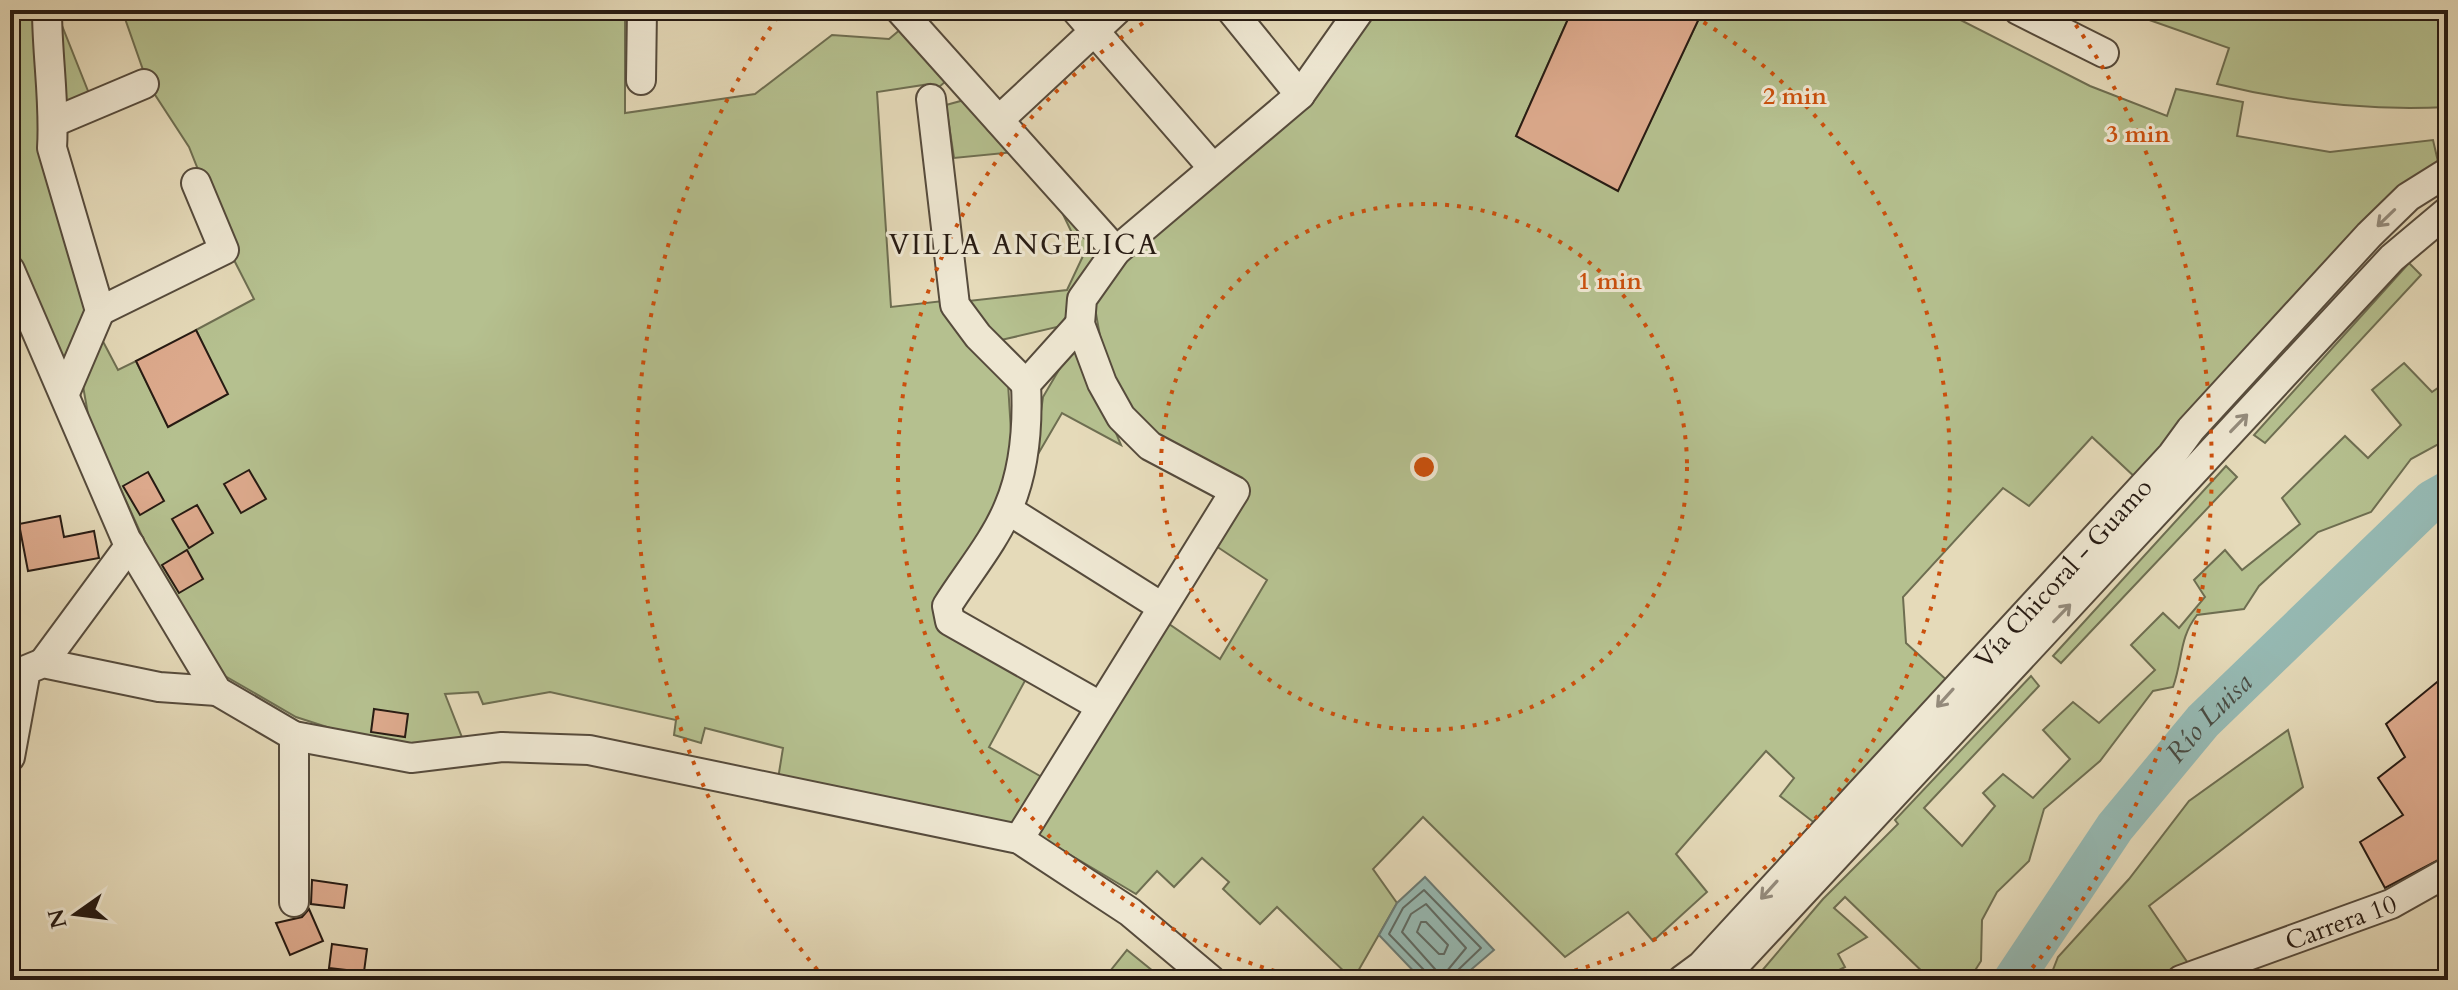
<svg xmlns="http://www.w3.org/2000/svg" width="2458" height="990" font-family="Cardo,serif">
	<style>
		.green { fill: #b5c08f; stroke: #6e6e51; stroke-width: 2 }
		.water { fill: #96bab4; stroke: #6a7a74; stroke-width: 2 }
		.lines { fill: none; stroke-linecap: round; stroke-linejoin: round }
		.shore { stroke: #5e6a64; stroke-width: 2 }
		.river { stroke: #96bab4; stroke-width: 40 }
		.building { fill: #ddaa8d; stroke: #271b13; stroke-width: 2 }
		.minor-casing { stroke: #564b3c; stroke-width: 32 }
		.minor { stroke: #eee7d2; stroke-width: 28 }
		.oneway { stroke: #948b7c }
		.ring { fill: none; stroke: #cb500d; stroke-width: 4; stroke-dasharray: 4 8 }
		.labels { text-anchor: middle; dominant-baseline: central; stroke-width: 6; stroke-linejoin: round; paint-order: stroke }
		.street-label { font-size: 26px; fill: #271b13; stroke: #eee7d2 }
		.neighbourhood-label { font-size: 28px; letter-spacing: 2px; fill: #271b13; stroke: #eee7d2 }
		.water-label { font-size: 28px; font-style: italic; fill: #484b43; stroke: #eee7d2 }
		.centre { fill: #cb500d; stroke: #eee7d2; stroke-width: 4 }
		.ring-label { font-size: 24px; text-anchor: middle; font-weight: bold; fill: #cb500d; stroke: #eee7d2; stroke-width: 6; stroke-linejoin: round; paint-order: stroke }
	</style>
	<rect width="100%" height="100%" fill="#e5dab9"/>
	<filter id="stains"><feTurbulence type="fractalNoise" baseFrequency=".0025" numOctaves="4"/><feColorMatrix values="0 0 0 0 .2 0 0 0 0 .09 0 0 0 0 .02 0 0 0 .5 -.17"/></filter>
	<radialGradient id="worn" r=".72"><stop offset=".6" stop-color="#630" stop-opacity="0"/><stop offset="1" stop-color="#630" stop-opacity=".3"/></radialGradient>
	<g class="green">
		<polygon points="10,10 76,10 59,18 90,96 50,118 95,309 65,382 10,264"/>
		<polygon points="122,10 625,10 625,113 755,94 832,35 889,39 907,24 952,76 932,93 930,84 877,92 891,307 952,300 1008,383 1014,481 941,605 1027,677 989,747 1047,780 1017,830 778,779 783,748 705,728 701,743 674,735 676,720 550,692 483,704 478,692 445,694 463,740 415,745 361,738 296,717 225,676 158,571 89,420 83,386 98,332 118,370 136,361 168,426 227,394 196,330 254,299 234,260 189,147 148,84"/>
		<path d="M1368,10H1572L1516,136L1618,190L1703,10H1941L2090,86L2167,116L2176,89L2243,102L2237,136L2330,152L2433,140L2439,166L2137,479L2092,437L2029,506L2003,488L1903,597L1906,643L1950,683L1821,828L1780,796L1794,778L1766,751L1676,854L1707,892L1653,941L1628,912L1565,957L1423,817L1373,869L1397,903L1353,980L1277,907L1260,924L1223,889L1229,882L1202,858L1174,887L1157,871L1136,894L1037,835L1166,622L1220,659L1267,580L1216,546L1247,485C1216,467 1147,434 1128,409C1104,378 1100,333 1093,297L1123,251Z"/>
		<path d="M2121,10H2448V107C2369,111 2294,103 2217,84L2229,48Z"/>
		<polygon points="968,99 1015,152 954,158 946,105"/>
		<polygon points="1060,208 1105,253 1070,324 997,341 968,301 1067,290 1083,256"/>
		<polygon points="2409,263 2421,275 2265,443 2254,435"/>
		<polygon points="1077,339 1121,445 1062,413 1034,461 1043,397"/>
		<path d="M2404,363L2432,392L2448,381V439L2411,459L2371,512L2318,532L2259,586L2244,609L2197,615C2179,638 2183,659 2173,687L2153,691L2100,761L2044,809L2029,861L1997,892L1982,920L1981,961L1969,980H1931L1845,897L1834,908L1867,937L1838,954L1845,967L1820,980H1754L1823,899L1898,824L1895,820L2031,676L2039,686L1924,808L1962,846L1995,806L1983,793L2003,774L2033,798L2070,759L2043,730L2073,702L2099,723L2155,670L2131,645L2163,613L2179,628L2205,597L2194,580L2225,550L2242,570L2300,524L2282,498L2345,436L2368,458L2401,425L2372,390Z"/>
		<polygon points="2226,466 2237,477 2061,663 2053,656"/>
		<polygon points="2288,730 2303,787 2149,906 2196,975 2191,980 2049,980 2058,957 2129,879 2189,801"/>
		<polygon points="1127,950 1164,980 1103,980"/>
	</g>
	<polygon class="water" points="1425,877 1494,950 1459,980 1422,980 1379,935 1397,903"/>
	<g class="lines">
		<g class="shore">
			<polygon points="1426,904 1466,948 1442,977 1402,932 1411,914"/>
			<polygon points="1421,922 1426,922 1448,945 1444,954 1439,954 1417,932"/>
			<polyline points="1427,980 1425,971 1389,934 1403,908 1424,890 1481,948 1457,971 1455,980"/>
		</g>
		<path class="river" id="s1" d="M2013,980L2115,827L2203,721L2432,500L2448,491"/>
	</g>
	<g class="building">
		<polygon points="1572,10 1703,10 1618,191 1516,136"/>
		<polygon points="196,330 228,394 168,427 136,361"/>
		<polygon points="249,470 266,499 241,513 224,484"/>
		<polygon points="148,472 164,501 140,515 123,486"/>
		<polygon points="197,505 213,533 189,548 172,519"/>
		<polygon points="60,516 64,537 94,531 99,558 28,571 19,524"/>
		<polygon points="187,550 203,579 179,593 162,565"/>
		<polygon points="2448,673 2448,855 2385,888 2360,842 2403,815 2378,778 2405,757 2386,724"/>
		<polygon points="374,709 408,714 405,737 371,732"/>
		<polygon points="312,880 347,885 344,908 311,904"/>
		<polygon points="309,909 323,941 290,955 276,923 302,917"/>
		<polygon points="332,944 367,949 364,972 329,968"/>
	</g>
	<g class="lines">
		<g class="minor-casing">
			<g id="minor">
				<path d="M47,10C47,56 55,102 52,148L100,311L65,393"/>
				<polyline points="900,10 1116,251"/>
				<polyline points="1076,10 1213,168"/>
				<polyline points="1231,10 1300,95"/>
				<polyline points="2018,10 2104,53"/>
				<polyline points="641,80 642,10"/>
				<polyline points="931,99 955,305 978,336 1026,384"/>
				<polyline points="999,120 1117,10"/>
				<polyline points="54,122 144,84"/>
				<polyline points="10,270 126,539 217,691 294,736 411,758 502,747 589,750 1019,839 1130,912 1211,980"/>
				<polyline points="100,311 224,250 196,183"/>
				<path d="M1080,324L1026,384C1028,424 1025,468 1009,506C995,541 967,574 947,606L950,621L1100,706"/>
				<polyline points="1008,510 1162,607"/>
				<polyline points="43,663 130,545"/>
				<polyline points="294,736 294,902"/>
				<polyline points="10,757 26,670 43,663 159,687 217,691"/>
				<polyline points="1019,839 1235,491 1150,446 1121,417 1102,383 1080,324 1082,299 1116,251 1300,95 1360,10"/>
				<path id="s2" d="M1682,980L1701,966L2172,455L2191,429L2369,235L2408,197L2448,172"/>
				<polyline points="1721,980 2392,258 2448,211"/>
				<path id="s3" d="M2181,980L2391,904L2448,872"/>
			</g>
		</g>
		<use href="#minor" class="minor"/>
	</g>
	<defs><path id="oneway-shaft" d="M-6 0H5M1.5-3L5.5 0L1.5 3" fill="none" stroke-width="1.6" stroke-linecap="round" stroke-linejoin="round" transform="scale(2)"/></defs>
	<g class="oneway">
		<use href="#oneway-shaft" transform="translate(2386 218) rotate(136)"/>
		<use href="#oneway-shaft" transform="translate(2239 423) rotate(-46)"/>
		<use href="#oneway-shaft" transform="translate(2062 613) rotate(-46)"/>
		<use href="#oneway-shaft" transform="translate(1945 698) rotate(132)"/>
		<use href="#oneway-shaft" transform="translate(1769 890) rotate(132)"/>
	</g>
	<g class="ring">
		<circle cx="1424" cy="467" r="263"/>
		<path d="M1310 980A525 525 0 0 1 1165 10M1683 10A525 525 0 0 1 1538 980"/>
		<path d="M825 979A788 788 0 0 1 779 15M2069 15A788 788 0 0 1 2023 979"/>
	</g>
	<g class="labels">
		<g class="street-label">
			<text stroke="none"><textPath href="#s2" startOffset="558">Vía Chicoral - Guamo</textPath></text>
			<text stroke="none"><textPath href="#s3" startOffset="170">Carrera 10</textPath></text>
		</g>
		<g class="neighbourhood-label">
			<text x="1024" y="245">VILLA ANGELICA</text>
		</g>
		<g class="water-label">
			<text stroke="none"><textPath href="#s1" startOffset="328">Río Luisa</textPath></text>
		</g>
	</g>
	<circle cx="1424" cy="467" r="12" class="centre"/>
	<g class="ring-label">
		<text x="1795" y="104">2 min</text>
		<text x="2138" y="142">3 min</text>
		<text x="1610" y="289">1 min</text>
	</g>
	<rect width="2458" height="990" fill="none" stroke="#e5dab9" stroke-width="40"/>
	<rect x="12" y="12" width="2434" height="966" fill="none" stroke="#271b13" stroke-width="4"/>
	<rect x="20" y="20" width="2418" height="950" fill="none" stroke="#271b13" stroke-width="2"/>
	<g transform="translate(76 914) rotate(256)" stroke="#eee7d2" stroke-width="6" paint-order="stroke">
	<path d="M0-6L14 30L0 20L-14 30Z" fill="#271b13"/>
	<text y="-12" font-size="22" font-weight="bold" text-anchor="middle" fill="#271b13">N</text>
	</g>
	<rect width="100%" height="100%" filter="url(#stains)"/>
	<rect width="100%" height="100%" fill="url(#worn)"/>
</svg>
